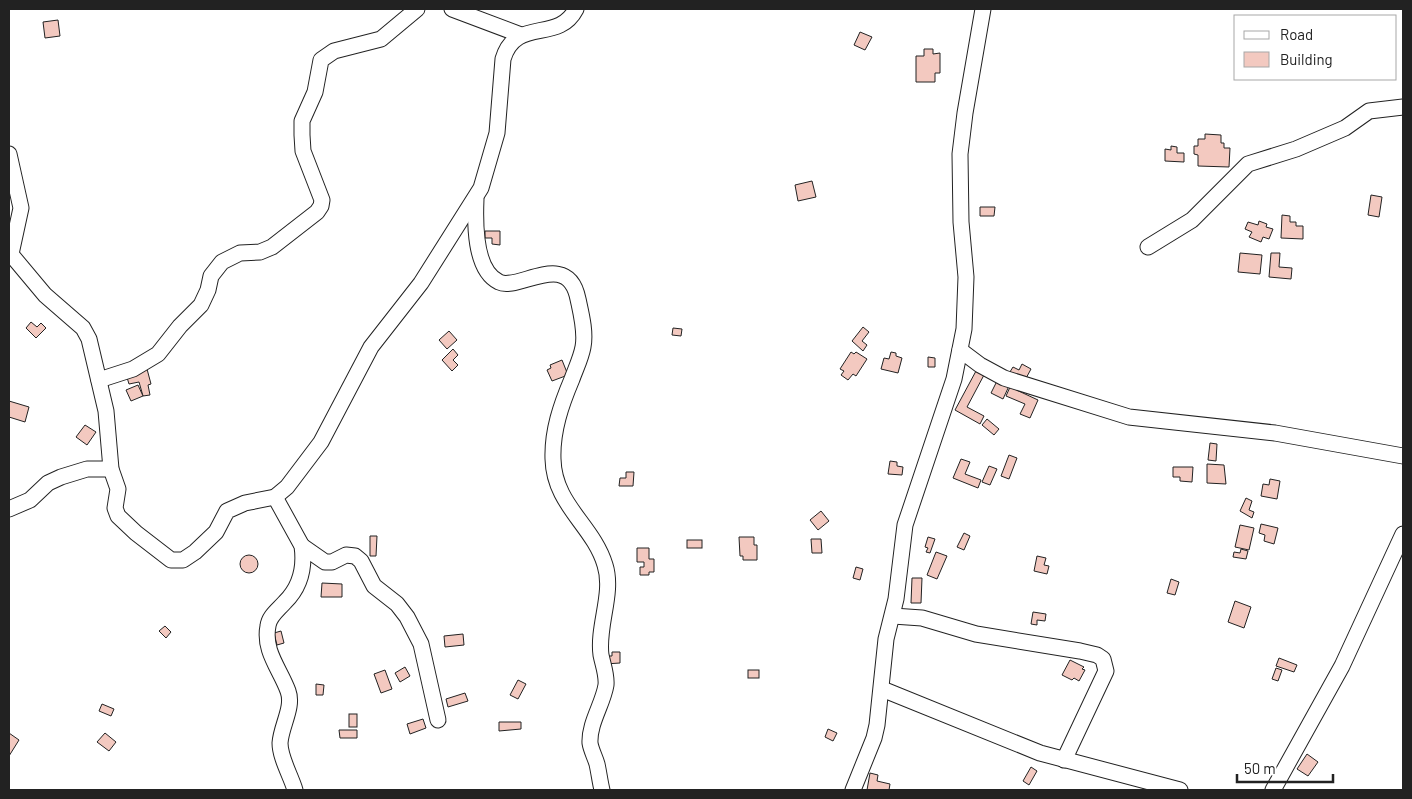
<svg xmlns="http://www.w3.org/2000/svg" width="1412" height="799" font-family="Barlow,sans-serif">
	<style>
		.building { fill: #f3c9c0; stroke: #222 }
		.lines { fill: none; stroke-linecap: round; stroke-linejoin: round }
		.minor-casing { stroke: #222; stroke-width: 17 }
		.minor { stroke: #fff; stroke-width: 15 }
	</style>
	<rect width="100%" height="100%" fill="#fff"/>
	<g class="building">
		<polygon points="58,20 60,36 45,38 43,22"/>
		<polygon points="860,32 872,37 865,50 854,45"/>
		<polygon points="924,49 933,49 933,54 940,53 940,73 935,73 935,82 916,82 916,56 924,56"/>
		<polygon points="1205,134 1221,135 1221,143 1224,143 1224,148 1230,148 1229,167 1198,166 1198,155 1194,154 1194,146 1198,146 1198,139 1205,139"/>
		<polygon points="1171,146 1177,147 1177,153 1184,153 1184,162 1165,161 1165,149 1171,150"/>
		<polygon points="812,181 816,197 798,201 795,185"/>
		<polygon points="1371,195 1382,197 1379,217 1368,215"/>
		<polygon points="980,207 995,207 994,216 980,216"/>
		<polygon points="1282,215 1290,216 1290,222 1296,222 1296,226 1303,226 1303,239 1281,238"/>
		<polygon points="1259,221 1267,224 1266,227 1273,229 1269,239 1263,237 1261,242 1249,237 1252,232 1245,229 1248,222 1258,225"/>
		<polygon points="485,231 500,231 500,245 492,244 492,238 485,238"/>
		<polygon points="1240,253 1262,255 1260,274 1238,272"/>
		<polygon points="1271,253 1280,253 1279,267 1292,268 1291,279 1269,277"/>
		<polygon points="31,322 37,327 41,323 46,328 36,338 26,328"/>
		<polygon points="863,327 869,332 862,341 867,345 863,351 852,341"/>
		<polygon points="673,328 682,329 681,336 672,335"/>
		<polygon points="449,331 457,340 447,349 439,340"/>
		<polygon points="453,349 458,355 453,360 458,365 452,371 442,360"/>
		<polygon points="851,352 854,354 856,352 867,359 856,376 853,374 848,380 841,375 844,371 840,369"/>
		<polygon points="891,352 896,353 896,356 902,358 898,373 881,369 884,358 889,359"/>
		<polygon points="928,357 935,358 935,367 928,367"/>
		<polygon points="562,360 568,375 552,381 547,370 551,368 550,365"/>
		<polygon points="1022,364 1031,369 1024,382 1008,375 1013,367 1019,370"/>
		<polygon points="147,369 151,384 148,385 150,395 143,396 139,382 129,384 126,374"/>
		<polygon points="976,371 984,375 967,407 984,416 980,424 955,410"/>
		<polygon points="997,381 1009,386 1003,399 991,393"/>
		<polygon points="138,385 143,396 131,401 126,390"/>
		<polygon points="1010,387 1038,400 1030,418 1020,414 1025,404 1006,396"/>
		<polygon points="9,401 29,407 25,422 9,417"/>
		<polygon points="987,419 999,429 994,435 982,425"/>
		<polygon points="85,425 96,432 87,445 76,437"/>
		<polygon points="1210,443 1217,444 1216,461 1208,460"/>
		<polygon points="1009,455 1017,458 1009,479 1001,476"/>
		<polygon points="961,459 970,462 965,474 981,480 978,488 953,478"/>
		<polygon points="890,461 897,462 897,466 903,467 902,475 888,474"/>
		<polygon points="1207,464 1224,465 1226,484 1207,483"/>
		<polygon points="989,466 997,469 990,485 982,482"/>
		<polygon points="1173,467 1193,467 1192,482 1180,481 1180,477 1173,477"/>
		<polygon points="626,472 634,472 633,486 619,486 620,478 626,478"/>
		<polygon points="1270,479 1280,481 1277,499 1261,496 1263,484 1269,485"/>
		<polygon points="1246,498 1252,501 1249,510 1254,512 1252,518 1240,511"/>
		<polygon points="821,511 829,521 818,530 810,520"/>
		<polygon points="1261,524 1278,528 1274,544 1264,541 1265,535 1259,533"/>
		<polygon points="1240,525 1254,528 1249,550 1235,547"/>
		<polygon points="964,533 970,536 964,550 957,547"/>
		<polygon points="370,536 377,536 376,556 370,556"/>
		<polygon points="739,537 754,537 754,545 757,545 757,560 743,560 743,556 740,556"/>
		<polygon points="928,537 935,539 930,553 926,552 928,548 925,547"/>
		<polygon points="811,539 821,539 822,553 812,553"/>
		<rect x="687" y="540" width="15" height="8"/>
		<polygon points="637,548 649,548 649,559 654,559 654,572 649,572 649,575 640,575 640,567 644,567 644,562 637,562"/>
		<polygon points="1241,549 1248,551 1246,559 1233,557 1234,552 1240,553"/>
		<polygon points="936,552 947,556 937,579 927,575"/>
		<circle cx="249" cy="564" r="9"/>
		<polygon points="1037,556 1046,558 1044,565 1049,566 1047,574 1034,571"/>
		<polygon points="856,567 863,569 860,580 853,578"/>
		<polygon points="912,578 922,578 921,603 911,603"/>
		<polygon points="1171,579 1179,582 1175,595 1167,593"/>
		<polygon points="322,583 342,584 342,597 321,597"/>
		<polygon points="1235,601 1251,607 1244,628 1228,622"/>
		<polygon points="1033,612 1046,614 1045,621 1037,620 1037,625 1031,624"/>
		<polygon points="165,626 171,632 166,638 159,631"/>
		<polygon points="281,631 284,643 277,645 274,633"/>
		<polygon points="463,634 464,645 445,647 444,636"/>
		<polygon points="612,652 620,652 620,663 605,664 605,656 612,656"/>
		<polygon points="1279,658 1297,665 1294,672 1276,666"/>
		<polygon points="1070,660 1084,667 1082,669 1085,670 1079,681 1074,678 1072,680 1062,675"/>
		<polygon points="405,667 410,676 400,682 395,673"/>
		<polygon points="1276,668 1282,670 1278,681 1272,679"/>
		<polygon points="385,670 392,689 381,693 374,674"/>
		<rect x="748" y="670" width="11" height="8"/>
		<polygon points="518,680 526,684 518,699 510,695"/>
		<polygon points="316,684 324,685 323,695 316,695"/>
		<polygon points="465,693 468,701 448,707 446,699"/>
		<polygon points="102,704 114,709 111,716 99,711"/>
		<rect x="349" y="714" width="8" height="13"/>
		<polygon points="423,719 426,728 410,734 407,724"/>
		<polygon points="499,722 521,722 521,729 499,731"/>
		<polygon points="828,729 837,733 833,741 825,737"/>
		<polygon points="339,730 357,730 357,738 340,738"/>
		<polygon points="9,733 19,740 9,756"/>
		<polygon points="105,733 116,742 109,751 97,742"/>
		<polygon points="1307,754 1318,762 1308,776 1297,769"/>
		<polygon points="1031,767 1037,771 1029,785 1023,781"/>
		<polygon points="870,773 878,775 877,781 890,784 889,790 867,790"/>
	</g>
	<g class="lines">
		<g class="minor-casing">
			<g id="minor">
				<polyline points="452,9 521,35"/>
				<polyline points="9,154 21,208 11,254"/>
				<path d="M476,199C475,222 474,270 499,282C518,292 568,248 578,299C581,313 586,332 583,347C581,358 576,368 572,379C561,405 552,431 553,459C554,505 593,525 605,565C614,593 597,626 601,655C603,665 607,675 606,685C603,704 589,723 590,743C591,750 595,757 597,764C599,773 600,782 602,790"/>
				<polyline points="1148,247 1192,220 1248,164 1296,149 1345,128 1369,111 1403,107"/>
				<path d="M9,252L45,295L83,328L89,339L106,411L111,469L118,489L115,508L118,516L136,533L171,560H183L195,552L216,532L227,511L245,503L275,497L287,487L321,442L371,347L421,283L481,188L497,133L503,59C516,16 558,44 576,9"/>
				<polyline points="960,350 980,365 1004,378 1129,417 1275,433 1403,456"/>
				<polyline points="99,380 133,369 158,354 180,326 201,305 208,290 211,276 222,262 240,253 260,252 272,247 317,212 321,206 322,200 303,151 302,135 302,121 315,92 321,60 334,51 381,39 417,9"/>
				<path d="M275,497L302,546C305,567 300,587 285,602C278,610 269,616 268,626C263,651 280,669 288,691C294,707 281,726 280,743C280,758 291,776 295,790"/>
				<polyline points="9,509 30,500 48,483 61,477 87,469 111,469"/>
				<polyline points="302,546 325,562 332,562 346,555 355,556 361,561 374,586 397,604 407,617 421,644 438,720"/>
				<polyline points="893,616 922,618 976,634 1080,651 1097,655 1103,659 1106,671 1064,760"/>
				<polyline points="882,689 1040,753 1180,790"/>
				<polyline points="853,790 874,738 877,725 886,639 896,599 905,525 954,379 964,329 966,277 961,222 960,154 965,113 983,9"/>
				<polyline points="1273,790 1342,666 1403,534"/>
			</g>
		</g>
		<use href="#minor" class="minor"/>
	</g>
	<rect width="1412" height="799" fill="none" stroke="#222222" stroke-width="20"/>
	<rect x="1234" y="15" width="162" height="65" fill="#ffffff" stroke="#a7a7a7"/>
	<rect x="1244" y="31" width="25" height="8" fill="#ffffff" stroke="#a7a7a7"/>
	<text x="1280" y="40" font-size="15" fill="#222222">Road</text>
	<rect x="1244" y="52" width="25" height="15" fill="#f3c9c0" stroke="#a7a7a7"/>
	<text x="1280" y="65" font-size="15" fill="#222222">Building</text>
	<path d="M1237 774v8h96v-8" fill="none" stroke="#222222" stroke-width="2.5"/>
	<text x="1244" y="774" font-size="15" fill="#222222" stroke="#ffffff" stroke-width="4" paint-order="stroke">50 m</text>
</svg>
